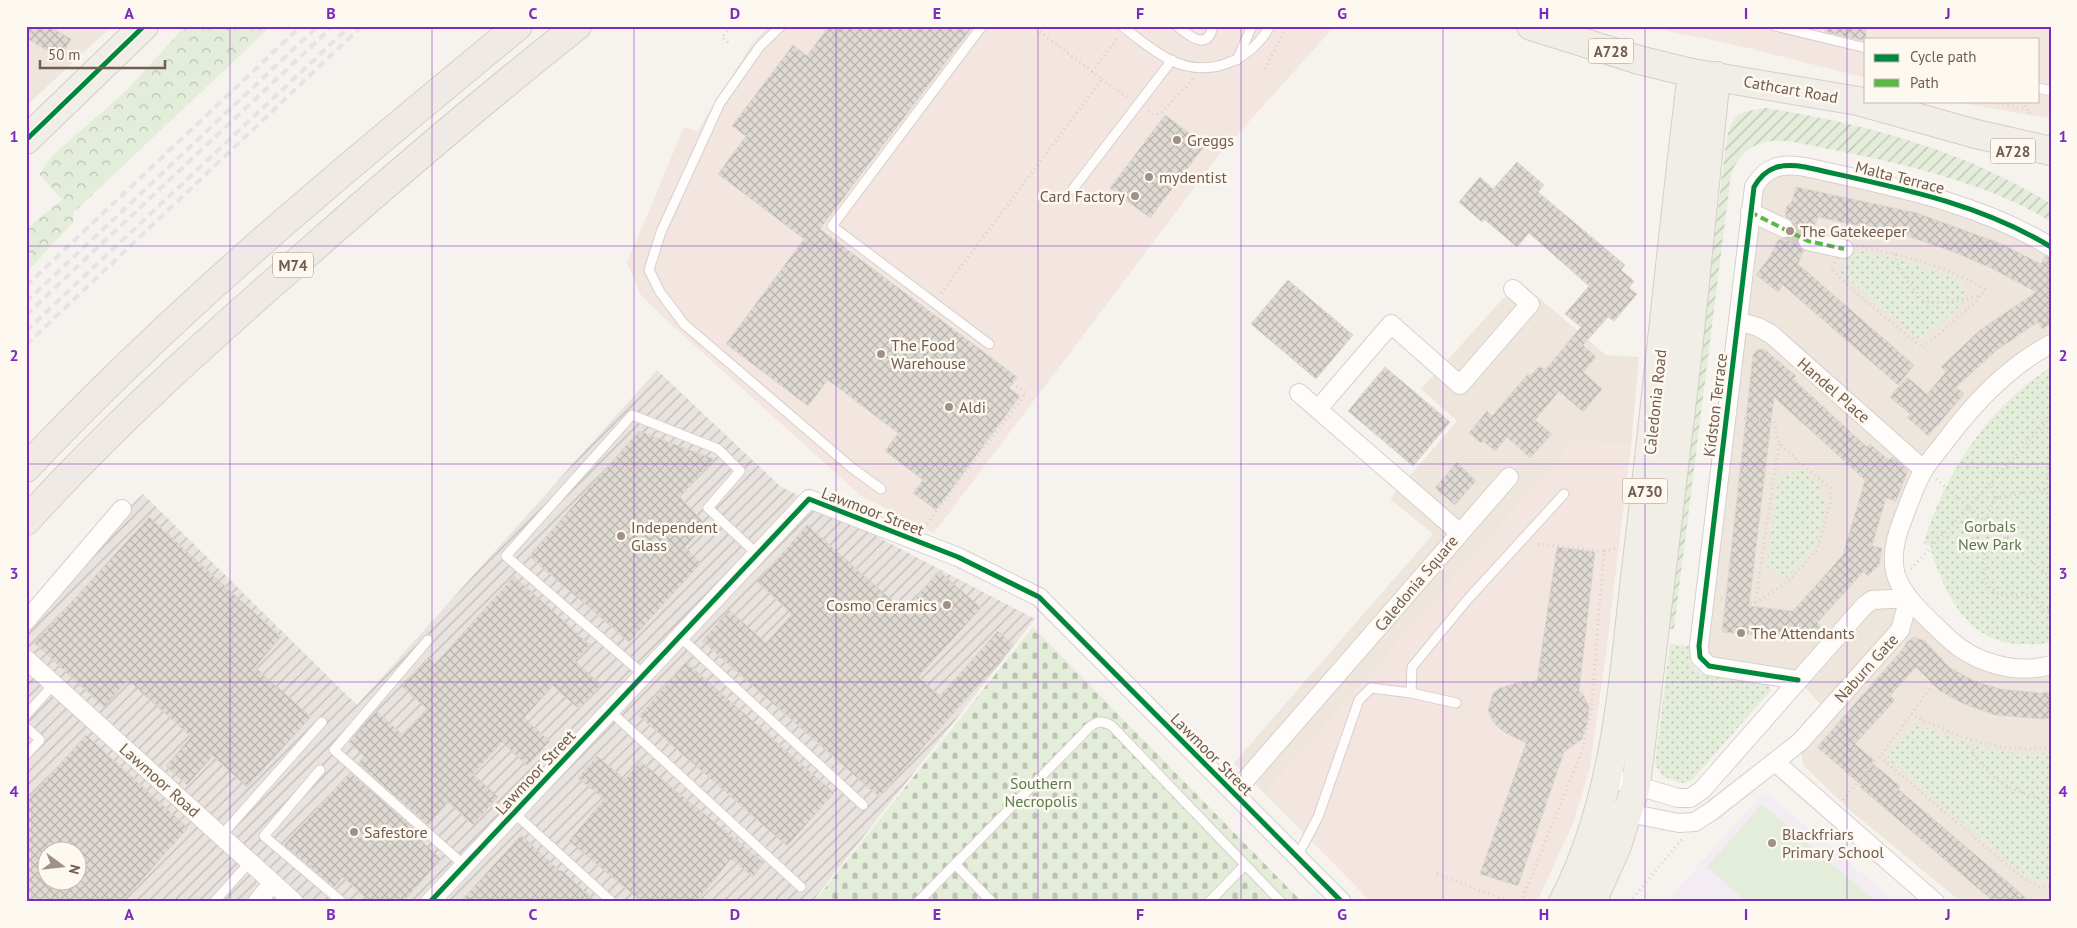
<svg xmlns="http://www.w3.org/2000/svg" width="2077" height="928" font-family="'PT Sans',sans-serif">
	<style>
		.residential { fill: #eee6dc }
		.commercial { fill: #f3e6e0 }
		.industrial { fill: url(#industrial-furrows); fill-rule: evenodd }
		.education { fill: #f3ecf3 }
		.grass { fill: url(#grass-dots) }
		.forest { fill: url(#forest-crowns) }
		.cemetery { fill: url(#cemetery-stones) }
		.garden { fill: url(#garden-furrows) }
		.pitch { fill: #e4ecda }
		.building { fill: url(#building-cross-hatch); stroke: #ded7d1; fill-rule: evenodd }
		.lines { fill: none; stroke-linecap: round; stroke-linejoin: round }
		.street-tunnel { stroke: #d5cdc6; stroke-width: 18; stroke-dasharray: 18 9; stroke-linecap: butt }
		.lane-casing { stroke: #d6d0cc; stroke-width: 11 }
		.street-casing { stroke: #d6d0cc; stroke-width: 20 }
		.primary-casing { stroke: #d5cec8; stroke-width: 30 }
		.highway-casing { stroke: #d5cec8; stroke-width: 30 }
		.path { stroke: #d7d1cd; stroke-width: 3; stroke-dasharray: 1 4; stroke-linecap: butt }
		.lane { stroke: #fefdfc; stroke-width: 9 }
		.street { stroke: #fefdfc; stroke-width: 18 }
		.primary { stroke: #f1ede7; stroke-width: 28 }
		.highway { stroke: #f0eae6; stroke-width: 28 }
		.rail { stroke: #e5e3e6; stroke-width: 4; stroke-dasharray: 8 5; stroke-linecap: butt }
		.quiet { stroke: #58b947; stroke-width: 4; stroke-dasharray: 8 4; stroke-linecap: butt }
		.cycleway-casing { stroke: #fdf8f0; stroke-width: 8 }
		.cycleway { stroke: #00873e; stroke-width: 5 }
		.grid { fill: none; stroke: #7b2cbf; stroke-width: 1; stroke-opacity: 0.55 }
		.poi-dot { fill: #a09187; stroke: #fdf8f0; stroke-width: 2 }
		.labels { text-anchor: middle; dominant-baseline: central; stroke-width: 5; stroke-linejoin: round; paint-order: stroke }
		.shield { fill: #fdf8f0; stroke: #9c8b80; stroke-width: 1 }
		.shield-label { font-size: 15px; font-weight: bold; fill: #725c50 }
		.street-label { font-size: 16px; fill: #725c50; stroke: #fdf8f0 }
		.poi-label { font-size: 16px; fill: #725c50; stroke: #fdf8f0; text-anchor: start }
		.park-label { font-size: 16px; fill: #5a7b4d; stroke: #fdf8f0 }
		.neatline { fill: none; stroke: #7b2cbf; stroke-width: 2 }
		.grid-label { font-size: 16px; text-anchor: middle; font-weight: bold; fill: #7b2cbf }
	</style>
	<defs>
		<pattern id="industrial-furrows" width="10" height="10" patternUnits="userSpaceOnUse" patternTransform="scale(1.25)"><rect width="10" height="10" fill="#e8e3de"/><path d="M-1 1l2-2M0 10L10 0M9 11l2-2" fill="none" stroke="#c0bbb6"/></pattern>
		<pattern id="grass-dots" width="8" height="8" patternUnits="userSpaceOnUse" patternTransform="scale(1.25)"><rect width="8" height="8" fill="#e4ecda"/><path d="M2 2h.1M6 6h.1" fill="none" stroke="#bdc2b3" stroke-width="1.8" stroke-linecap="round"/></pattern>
		<pattern id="forest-crowns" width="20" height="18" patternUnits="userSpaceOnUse" patternTransform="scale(1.25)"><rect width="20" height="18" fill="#e4ecda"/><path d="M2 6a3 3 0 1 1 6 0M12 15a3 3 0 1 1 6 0" fill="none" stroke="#bdc2b3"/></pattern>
		<pattern id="cemetery-stones" width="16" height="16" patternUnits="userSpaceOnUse" patternTransform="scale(1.25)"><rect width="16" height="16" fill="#e4ecda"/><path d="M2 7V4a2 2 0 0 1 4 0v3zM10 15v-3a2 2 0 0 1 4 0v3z" fill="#bdc2b3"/></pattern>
		<pattern id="garden-furrows" width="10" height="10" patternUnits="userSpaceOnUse" patternTransform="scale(1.25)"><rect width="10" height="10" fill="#e4ecda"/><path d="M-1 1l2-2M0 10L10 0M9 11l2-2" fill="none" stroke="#bdc2b3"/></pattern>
		<pattern id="building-cross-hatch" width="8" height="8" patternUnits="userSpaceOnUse" patternTransform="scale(1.25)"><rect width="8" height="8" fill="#dfd9d4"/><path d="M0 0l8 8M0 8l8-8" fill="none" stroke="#b9b3ae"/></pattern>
	</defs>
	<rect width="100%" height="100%" fill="#f6f3ee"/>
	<g class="residential">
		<polygon points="26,26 112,26 26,106"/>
		<polygon points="1775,167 1894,187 2051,247 2051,344 2018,364 1915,488 1896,576 1975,657 2051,665 2051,902 1961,902 1846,807 1803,765 1800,742 1827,711 1798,680 1717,668 1699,646 1750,212"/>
		<polygon points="1519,281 1606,355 1639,357 1631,445 1575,441 1265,794 1234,763 1433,534 1390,499 1457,421 1421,389"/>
	</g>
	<g class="commercial">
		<polygon points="769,26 1335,26 1218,156 934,533 861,496 661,315 641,295 627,263 684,127 697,131 753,42"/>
		<polygon points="1645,26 2051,26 2051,119 1952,101 2038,101 2038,39 1866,39 1866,78 1748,48"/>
		<polygon points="1575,441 1631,445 1607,646 1590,767 1574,821 1537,902 1371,902 1265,794"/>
	</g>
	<path class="industrial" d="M657,370L780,486L1035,619L812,902H26V688L28,686L26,684V608L143,494L357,705ZM48,850H78V880H48Z"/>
	<polygon class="education" points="1764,791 1896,902 1666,902"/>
	<g class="grass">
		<polygon points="1853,249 1908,262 1959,280 1965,292 1962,304 1921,341 1840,272"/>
		<path d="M2051,367V642C2041,645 2031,644 2020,644C1967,643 1943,591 1930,546L1923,544C1946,472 1986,409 2051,367Z"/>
		<polygon points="1801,468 1821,485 1820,494 1826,505 1815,547 1787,578 1767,567 1779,475 1787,476"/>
		<polygon points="1670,644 1690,646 1690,662 1701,674 1767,682 1771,690 1692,780 1684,783 1678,782 1662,776 1655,764"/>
		<path d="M1918,724C1959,742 2006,759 2051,752V883L2031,879L2014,866L1888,759V754L1913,725Z"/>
	</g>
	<polygon class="forest" points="185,26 271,26 73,213 73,222 26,273 26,229 62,200 39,174 54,154 128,89"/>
	<polygon class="cemetery" points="1033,627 1302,902 814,902"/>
	<path class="garden" d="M1766,108C1866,124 1964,150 2051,204V222C1991,183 1892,161 1823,148C1804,144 1784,138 1766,142C1747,146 1738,157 1731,174L1674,629H1667L1726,143C1732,114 1737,112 1766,108Z"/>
	<polygon class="pitch" points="1762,804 1873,899 1871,902 1747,902 1707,867"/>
	<g class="building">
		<polygon points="26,26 49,26 71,39 60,58 26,38"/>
		<polygon points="829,26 973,26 820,229 1017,377 1009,388 1020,396 936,510 913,493 923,480 885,451 898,433 828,380 808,406 726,344 804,239 718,174 746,136 732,126 793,45 807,56"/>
		<polygon points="1826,26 1866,26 1866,41 1825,32"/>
		<polygon points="1165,115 1205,145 1150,218 1110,188"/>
		<polygon points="1517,162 1544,185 1538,192 1625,265 1621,270 1634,281 1629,288 1637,294 1614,321 1608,317 1583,345 1596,357 1583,372 1602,389 1583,412 1559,391 1535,420 1552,434 1530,458 1507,437 1495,451 1483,441 1481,443 1469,433 1487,411 1492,416 1528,374 1530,376 1540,366 1545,370 1581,327 1565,314 1589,286 1529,233 1517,247 1484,219 1482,222 1459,202 1480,177 1493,189"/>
		<polygon points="1796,187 1917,213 2002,244 2041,264 2045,256 2051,258 2051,324 2042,329 2038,322 1997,350 1956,387 1964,394 1928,436 1907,417 1910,414 1890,397 1907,377 1927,394 1946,372 1941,367 1980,330 2036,292 1991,268 1951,251 1910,237 1818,217 1812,231 1804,231 1798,238 1798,245 1804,250 1798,264 1914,365 1898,385 1783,285 1778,292 1756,275 1769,258 1778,240 1790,237 1794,232 1793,222 1786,217 1785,211 1787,206 1792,201"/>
		<polygon points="1288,280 1353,335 1316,379 1251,324"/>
		<path d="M1764,349L1796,376L1793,379L1867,447L1870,444L1889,460L1893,457L1908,470L1896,501L1886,498L1872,546L1882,548L1879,565L1868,576L1863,572L1817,623L1821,626L1807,640L1722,632L1753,355L1757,350ZM1774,397L1865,480L1843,555L1793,611L1749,606Z"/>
		<polygon points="1385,367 1450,422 1413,466 1348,411"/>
		<polygon points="639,431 714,459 680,497 706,525 685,547 701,563 629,642 529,556"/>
		<polygon points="1457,462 1476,481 1455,505 1435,488"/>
		<polygon points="149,517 281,637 255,667 311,717 247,787 213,756 187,785 166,766 191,737 128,680 104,707 34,643"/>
		<polygon points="807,525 904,611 939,571 981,608 918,677 940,696 998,631 1014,645 879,797 702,641 729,610 766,643 792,614 757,582"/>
		<polygon points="1557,547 1595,552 1579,691 1583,694 1589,707 1588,720 1582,739 1564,752 1518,886 1480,874 1526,743 1504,732 1494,723 1488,711 1493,693 1500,688 1520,682 1537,681"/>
		<polygon points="514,576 590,645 575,661 601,685 579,709 553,686 524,718 550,741 527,766 502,742 473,774 498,797 473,825 448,802 428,825 358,763 364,756 349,742 376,711 403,735 427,709 402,687 428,657 435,664"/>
		<polygon points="1914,637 1925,641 1949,667 1974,681 2000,689 2041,693 2051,692 2051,718 2042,719 1995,715 1964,704 1940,691 1916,667 1890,696 1895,700 1855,744 1874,760 1872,763 1900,786 1898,789 2031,902 1994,902 1860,787 1861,785 1817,747 1902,650 1907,642"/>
		<polygon points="686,662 834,793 787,846 639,716"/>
		<path d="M86,735L188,828L122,902H26V802ZM48,850H78V880H48Z"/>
		<polygon points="597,756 625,779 640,761 764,863 753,877 731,859 696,902 642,902 569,841 604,799 578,778"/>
		<polygon points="350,772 420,834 417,837 441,859 403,902 370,902 343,877 334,887 284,845"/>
		<polygon points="521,835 560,871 561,870 596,902 460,902"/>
	</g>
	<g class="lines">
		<polyline class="street-tunnel" points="1784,228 1808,241"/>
		<g class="lane-casing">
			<g id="lane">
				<polyline points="781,26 760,46 720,103 661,232 649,270 660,292 684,324 852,468 881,489"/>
				<polyline points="982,26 832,226 989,344"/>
				<path d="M1122,26C1137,38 1153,51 1170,60C1209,79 1250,61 1270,26"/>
				<path d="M1177,26C1190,36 1207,52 1213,26"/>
				<polyline points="1775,26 1866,48"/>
				<polyline points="1237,60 1252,26"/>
				<polyline points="2038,88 2051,91"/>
				<polyline points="1073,189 1172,60"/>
				<polyline points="679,636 863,805"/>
				<polyline points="428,640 334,750 464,865"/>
				<polyline points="644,675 506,556 632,415 718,449 740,471 708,508 757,554"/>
				<polyline points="1456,703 1411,693 1412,667 1468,599 1564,494"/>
				<polyline points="610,711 801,887"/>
				<polyline points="26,715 54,684"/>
				<polyline points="26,727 40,740 26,755"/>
				<polyline points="320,770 264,836 342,902"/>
				<polyline points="513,812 612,902"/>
				<polyline points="221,836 322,722"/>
				<polyline points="1297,857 1318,817 1359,700 1371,688 1411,693"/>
				<polyline points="955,864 992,902"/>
				<polyline points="214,902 250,862"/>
				<path d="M918,902L1079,738C1089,727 1097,716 1112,726L1281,902"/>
				<polyline points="1209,902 1245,865"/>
			</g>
		</g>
		<g class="street-casing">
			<g id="street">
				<polyline points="1750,212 1784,228"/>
				<polyline points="1808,241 1844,249"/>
				<polyline points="1738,321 1758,327 1771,334 1924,470"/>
				<path d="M2051,344C2007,367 1973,404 1944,443C1937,452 1929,461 1923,471C1915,485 1910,501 1904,516C1897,533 1890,556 1896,575C1904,600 1931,621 1949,639C1975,663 2016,675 2051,665"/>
				<polyline points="1299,393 1460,533"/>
				<polyline points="1318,409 1391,324 1460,385 1530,304 1513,289"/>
				<polyline points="26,621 122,509"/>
				<polyline points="26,659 294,902"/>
				<path d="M1798,680L1709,666L1700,657L1699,646L1754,187C1766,166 1782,163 1805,167C1889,186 1976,201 2051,247"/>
				<polyline points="1775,762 1935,902"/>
				<polyline points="1607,777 1678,798 1690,798 1702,790 1864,606 1872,600 1909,598 1900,630 1800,742 1713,810 1695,822 1679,823 1618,811"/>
				<polyline points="1234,793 1509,477"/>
				<polyline points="257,902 273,883"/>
				<polyline points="430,902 809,499 958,557 1039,597 1342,902"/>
			</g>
		</g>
		<g class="primary-casing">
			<g id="primary">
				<polyline points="1531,26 1639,60 1692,73 1858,101 1976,134 2051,151"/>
				<polyline points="26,140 144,26"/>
				<path d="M1563,902C1618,797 1623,676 1637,561C1657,398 1672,235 1692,73"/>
				<polyline points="1592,902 1617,846 1636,785 1688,350 1716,76"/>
			</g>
		</g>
		<g class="highway-casing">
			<g id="highway">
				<path d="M26,468C177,307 348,166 518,26"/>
				<path d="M26,521C114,424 212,336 311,250C398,173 486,98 577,26"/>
			</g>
		</g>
		<g class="path">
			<polyline points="728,42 722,37 731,26"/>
			<polyline points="1265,69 1287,26"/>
			<polyline points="1092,72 1118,37"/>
			<polyline points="1102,79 1128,98"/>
			<polyline points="1988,101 2030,110 2029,113"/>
			<polyline points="2023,101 2027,109"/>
			<polyline points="1148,111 1154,115 1162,112 1193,79"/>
			<path d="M1847,244C1898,254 1938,263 1985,289L1976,302L1923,348L1857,294L1831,269Z"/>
			<polyline points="1895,254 1900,271 1923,301 1945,303 1979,296"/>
			<polyline points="941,293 1102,79 1032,26"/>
			<polyline points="2051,459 2045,489 2051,501"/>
			<polyline points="1936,479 2051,578"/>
			<polyline points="1995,498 2051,488"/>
			<polyline points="1958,517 1984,554 1985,583 1999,595 2033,595 2044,611 2051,611"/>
			<polyline points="1985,520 1995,498 1990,483"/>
			<polyline points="924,528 1026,393 1012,383"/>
			<polyline points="1604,551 1618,548"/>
			<polyline points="1911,569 2051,417"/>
			<polyline points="1721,599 1755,603 1788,582 1817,550 1832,497 1830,488 1779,444 1774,422 1741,418"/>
			<polyline points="1755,603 1779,444"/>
			<path d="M1911,714C1953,736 2003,755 2051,747"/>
			<polyline points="1971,740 1974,756 1997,780 2008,787 2051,803"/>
			<path d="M1880,757L2015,872C2025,878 2039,892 2051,886"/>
			<polyline points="1843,800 1885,750 1950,661"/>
			<polyline points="1437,874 1511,902"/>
			<polyline points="1521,902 1583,748 1591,711 1604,551 1540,544 1534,545"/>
			<polyline points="1630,902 1682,839"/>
		</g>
		<use href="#lane" class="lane"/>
		<use href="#street" class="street"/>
		<use href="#primary" class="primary"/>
		<use href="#highway" class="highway"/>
		<g class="rail">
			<polyline points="26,286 301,26"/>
			<polyline points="26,302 318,26"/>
			<polyline points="26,315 333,26"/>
			<polyline points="26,331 350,26"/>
			<polyline points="26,345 362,26"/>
		</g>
		<polyline class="quiet" points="1750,212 1808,241 1844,249"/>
		<g class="cycleway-casing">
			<g id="cycleway">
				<polyline points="26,140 144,26"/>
				<path d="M1798,680L1709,666L1700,657L1699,646L1754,187C1766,166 1782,163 1805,167C1889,186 1976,201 2051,247"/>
				<polyline points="430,902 809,499 958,557 1039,597 1342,902"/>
			</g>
		</g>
		<use href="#cycleway" class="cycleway"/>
	</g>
	<path class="grid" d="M230,26V902M432,26V902M634,26V902M836,26V902M1038,26V902M1241,26V902M1443,26V902M1645,26V902M1847,26V902M26,246H2051M26,464H2051M26,682H2051"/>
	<g class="poi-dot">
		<circle cx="1177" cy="140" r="5"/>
		<circle cx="1149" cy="177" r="5"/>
		<circle cx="1135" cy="196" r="5"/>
		<circle cx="1790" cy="231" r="5"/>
		<circle cx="881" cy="354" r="5"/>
		<circle cx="949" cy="407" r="5"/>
		<circle cx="621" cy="536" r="5"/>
		<circle cx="947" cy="605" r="5"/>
		<circle cx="1741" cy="633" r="5"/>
		<circle cx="354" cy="832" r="5"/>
		<circle cx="1772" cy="843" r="5"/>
	</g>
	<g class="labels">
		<g class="shield">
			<rect x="1588.5" y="38.5" width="45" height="25" rx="4"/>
			<rect x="1990.5" y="138.5" width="45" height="25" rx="4"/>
			<rect x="273" y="252.5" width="40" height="25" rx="4"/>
			<rect x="1622.5" y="478.5" width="45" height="25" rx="4"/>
		</g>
		<g class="shield-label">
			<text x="1611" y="51">A728</text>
			<text x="2013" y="151">A728</text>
			<text x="293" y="265">M74</text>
			<text x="1645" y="491">A730</text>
		</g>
		<g class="street-label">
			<text transform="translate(1791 89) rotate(10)">Cathcart Road</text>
			<text transform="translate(1900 177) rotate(14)">Malta Terrace</text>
			<text transform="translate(1834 390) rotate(41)">Handel Place</text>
			<text transform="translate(1655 402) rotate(-84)">Caledonia Road</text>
			<text transform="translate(1715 405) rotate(-83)">Kidston Terrace</text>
			<text transform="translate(873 511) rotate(21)">Lawmoor Street</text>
			<text transform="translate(1416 583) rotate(-50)">Caledonia Square</text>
			<text transform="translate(1866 668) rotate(-48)">Naburn Gate</text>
			<text transform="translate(1212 754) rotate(45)">Lawmoor Street</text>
			<text transform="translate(535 772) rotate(-47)">Lawmoor Street</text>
			<text transform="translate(160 780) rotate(42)">Lawmoor Road</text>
		</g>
		<g class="poi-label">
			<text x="1187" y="140">Greggs</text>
			<text x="1159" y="177">mydentist</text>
			<text x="1125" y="196" text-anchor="end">Card Factory</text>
			<text x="1800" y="231">The Gatekeeper</text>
			<text x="891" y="345">The Food<tspan x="891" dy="18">Warehouse</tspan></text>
			<text x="959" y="407">Aldi</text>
			<text x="631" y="527">Independent<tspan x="631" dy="18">Glass</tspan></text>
			<text x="937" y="605" text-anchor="end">Cosmo Ceramics</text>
			<text x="1751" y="633">The Attendants</text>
			<text x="364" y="832">Safestore</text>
			<text x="1782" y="834">Blackfriars<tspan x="1782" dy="18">Primary School</tspan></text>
		</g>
		<g class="park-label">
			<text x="1990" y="526">Gorbals<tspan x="1990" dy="18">New Park</tspan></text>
			<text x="1041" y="783">Southern<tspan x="1041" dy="18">Necropolis</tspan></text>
		</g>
	</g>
	<rect width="2077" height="928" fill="none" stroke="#fdf8f0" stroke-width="55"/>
	<rect x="1864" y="38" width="175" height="65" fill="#fdf8f0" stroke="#c5bab0"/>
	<rect x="1874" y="54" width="25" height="8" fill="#00873e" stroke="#c5bab0"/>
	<text x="1910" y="62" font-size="15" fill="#725c50">Cycle path</text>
	<rect x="1874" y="79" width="25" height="8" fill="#58b947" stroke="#c5bab0"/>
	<text x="1910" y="88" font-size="15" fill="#725c50">Path</text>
	<g transform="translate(62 866) rotate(105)"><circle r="24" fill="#fdf8f0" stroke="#c5bab0"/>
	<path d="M0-4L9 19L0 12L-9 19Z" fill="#a09187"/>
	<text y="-8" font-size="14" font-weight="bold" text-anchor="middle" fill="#725c50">N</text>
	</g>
	<path d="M40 60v8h125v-8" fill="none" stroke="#725c50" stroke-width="2.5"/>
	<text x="48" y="60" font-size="15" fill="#725c50" stroke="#fdf8f0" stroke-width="4" paint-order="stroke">50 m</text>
	<rect x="28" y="28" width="2022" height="872" class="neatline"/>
	<g class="grid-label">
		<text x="129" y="19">A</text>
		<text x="331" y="19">B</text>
		<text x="533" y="19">C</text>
		<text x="735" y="19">D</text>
		<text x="937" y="19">E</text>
		<text x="1140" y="19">F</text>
		<text x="1342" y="19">G</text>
		<text x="1544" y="19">H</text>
		<text x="1746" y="19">I</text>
		<text x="1948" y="19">J</text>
		<text x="14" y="142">1</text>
		<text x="2063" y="142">1</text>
		<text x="14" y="361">2</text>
		<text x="2063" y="361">2</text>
		<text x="14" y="579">3</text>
		<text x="2063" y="579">3</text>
		<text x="14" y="797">4</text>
		<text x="2063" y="797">4</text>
		<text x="129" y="920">A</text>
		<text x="331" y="920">B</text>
		<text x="533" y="920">C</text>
		<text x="735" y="920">D</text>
		<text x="937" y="920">E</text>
		<text x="1140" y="920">F</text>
		<text x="1342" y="920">G</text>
		<text x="1544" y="920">H</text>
		<text x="1746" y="920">I</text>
		<text x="1948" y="920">J</text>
	</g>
</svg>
